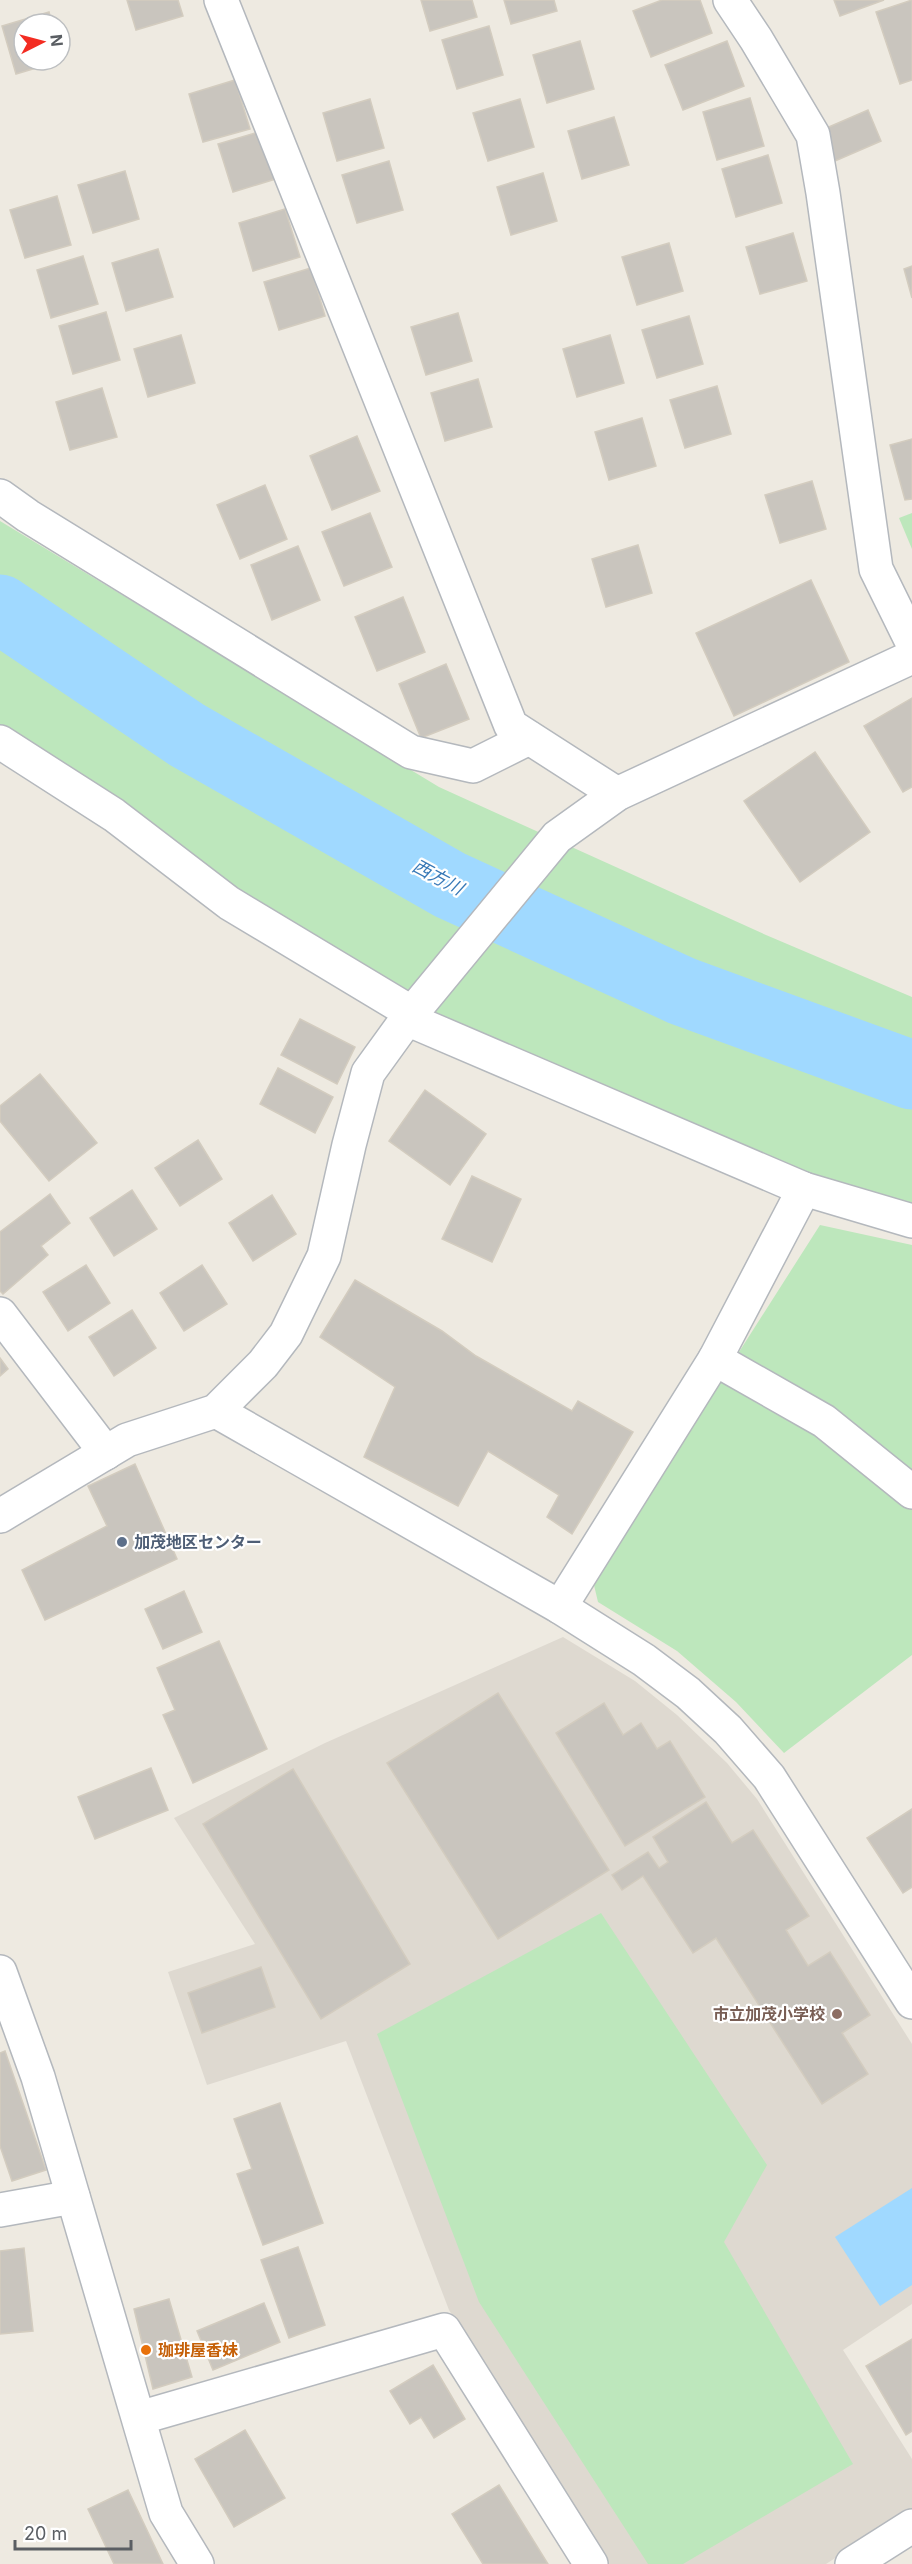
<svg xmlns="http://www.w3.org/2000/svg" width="912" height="2564" font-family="Inter,'Noto Sans JP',sans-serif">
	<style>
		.education { fill: #ded9d0 }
		.green { fill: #bde7bc }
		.water { fill: #a0d9ff }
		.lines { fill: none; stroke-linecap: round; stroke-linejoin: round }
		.river { stroke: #a0d9ff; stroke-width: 69 }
		.building { fill: #c9c5be; stroke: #d3ccbf; stroke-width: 1.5 }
		.minor-casing { stroke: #b4b8bd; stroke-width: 36 }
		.minor { stroke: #fff; stroke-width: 33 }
		.service-dot { fill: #5c6f8a; stroke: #fff; stroke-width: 2 }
		.education-dot { fill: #8d6e63; stroke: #fff; stroke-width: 2 }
		.food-dot { fill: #e8710a; stroke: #fff; stroke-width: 2 }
		.labels { text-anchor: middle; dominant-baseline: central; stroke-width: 4.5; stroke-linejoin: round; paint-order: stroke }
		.service-label { font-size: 16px; font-weight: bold; fill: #4e5e75; stroke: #fff; text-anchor: start }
		.education-label { font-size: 16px; font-weight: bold; fill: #785e54; stroke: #fff; text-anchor: end }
		.food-label { font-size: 16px; font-weight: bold; fill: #c56008; stroke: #fff; text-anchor: start }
		.water-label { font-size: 18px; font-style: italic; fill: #3879b7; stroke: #fff }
	</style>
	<rect width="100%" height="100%" fill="#eeeae1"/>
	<polygon class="education" points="563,1637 635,1681 677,1715 727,1763 757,1799 912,2044 912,2304 843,2350 912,2459 912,2508 826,2564 609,2564 449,2310 346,2041 207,2085 168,1972 255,1944 174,1818 325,1743"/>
	<g class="green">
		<polygon points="912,513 912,549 899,518"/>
		<polygon points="0,521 439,787 766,935 912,997 912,1206 804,1189 439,1033 0,731"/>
		<polygon points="820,1225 912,1245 912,1655 784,1753 736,1702 677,1651 598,1602 593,1581"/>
		<polygon points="601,1913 767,2165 724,2242 853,2464 683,2564 648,2564 479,2302 377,2034"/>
	</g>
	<polygon class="water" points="912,2188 912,2285 880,2306 835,2237"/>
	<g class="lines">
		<polyline class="river" points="0,609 187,735 450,885 682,991 912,1075"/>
	</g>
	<g class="building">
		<polygon points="127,0 178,0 183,16 136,30"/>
		<polygon points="421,0 472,0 477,17 430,31"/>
		<polygon points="504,0 554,0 557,11 511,24"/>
		<polygon points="662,0 700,0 712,33 651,57 633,11"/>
		<polygon points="834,0 884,0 840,16"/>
		<polygon points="912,0 912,80 900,84 876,12"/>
		<polygon points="49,12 52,24 24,24 24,60 60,60 60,51 63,60 16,74 2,26"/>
		<polygon points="489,26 503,75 457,89 442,40"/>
		<polygon points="580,41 594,89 547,103 533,55"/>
		<polygon points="727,41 744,86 683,110 665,65"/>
		<polygon points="235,80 250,129 203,142 189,94"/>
		<polygon points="750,98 764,146 717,160 703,112"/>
		<polygon points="370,99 384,148 337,161 323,113"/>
		<polygon points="520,99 534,147 488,161 473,113"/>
		<polygon points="868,110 881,141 835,161 822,130"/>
		<polygon points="614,117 629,165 582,179 568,131"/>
		<polygon points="265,130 279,178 233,192 218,144"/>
		<polygon points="768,155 782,203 736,217 722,169"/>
		<polygon points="389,161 403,210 357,223 342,175"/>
		<polygon points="125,171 139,219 93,233 78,185"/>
		<polygon points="543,173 557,221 511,235 497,187"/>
		<polygon points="57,196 71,245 25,258 10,210"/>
		<polygon points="285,209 300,257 253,271 239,223"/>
		<polygon points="793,233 807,281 760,294 746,247"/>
		<polygon points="669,243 683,291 637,305 622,257"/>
		<polygon points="158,249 173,297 126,311 112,263"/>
		<polygon points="83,256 98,304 51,318 37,270"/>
		<polygon points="912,266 912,298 904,269"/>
		<polygon points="311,268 325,316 279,330 264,282"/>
		<polygon points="106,312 120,360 73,374 59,326"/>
		<polygon points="458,313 472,361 426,375 411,327"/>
		<polygon points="689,316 703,364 657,378 642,330"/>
		<polygon points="181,335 195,383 148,397 134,349"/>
		<polygon points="610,335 624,383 577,397 563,349"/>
		<polygon points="478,379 492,427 445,441 431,393"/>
		<polygon points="717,386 731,434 685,448 670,400"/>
		<polygon points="102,388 117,437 70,450 56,402"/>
		<polygon points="642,418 656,466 609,480 595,432"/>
		<polygon points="357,436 380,491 332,510 310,456"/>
		<polygon points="912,439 912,499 905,500 890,445"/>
		<polygon points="812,481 826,529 780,543 765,495"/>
		<polygon points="265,485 287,539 240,559 217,505"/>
		<polygon points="370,513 392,567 344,586 322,532"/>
		<polygon points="638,545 652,593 606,607 592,559"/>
		<polygon points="298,546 320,600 272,620 251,565"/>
		<polygon points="811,580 849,662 734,716 696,633"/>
		<polygon points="403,597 425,652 377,671 355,617"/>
		<polygon points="446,664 469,719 421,738 399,684"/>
		<polygon points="912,698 912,787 903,792 864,726"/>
		<polygon points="815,752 870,832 800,882 744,801"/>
		<polygon points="300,1019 355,1047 337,1084 281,1055"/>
		<polygon points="278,1068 333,1097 315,1133 260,1104"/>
		<polygon points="40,1074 97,1143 49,1181 0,1121 0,1106"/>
		<polygon points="425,1090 486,1134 450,1185 389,1141"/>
		<polygon points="198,1140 222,1179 180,1206 155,1168"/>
		<polygon points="472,1176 521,1199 492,1262 442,1239"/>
		<polygon points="132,1190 157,1229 114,1256 90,1218"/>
		<polygon points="50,1194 70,1223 41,1246 48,1255 3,1294 0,1291 0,1232"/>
		<polygon points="272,1195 296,1234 253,1261 229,1223"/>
		<polygon points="86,1265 110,1303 68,1331 43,1292"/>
		<polygon points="202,1265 227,1304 184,1331 160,1293"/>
		<polygon points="355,1280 442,1331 476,1356 572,1411 578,1401 633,1432 572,1534 547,1517 559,1495 488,1451 458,1506 364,1457 395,1387 320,1337"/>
		<polygon points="132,1310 156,1348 114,1376 89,1337"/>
		<polygon points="0,1358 8,1369 0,1376"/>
		<polygon points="135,1464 177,1559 45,1620 22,1570 107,1526 88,1486"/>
		<polygon points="184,1591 202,1632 163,1649 145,1609"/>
		<polygon points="219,1641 267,1749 193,1783 163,1715 175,1710 157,1668"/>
		<polygon points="498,1693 609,1870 498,1939 387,1763"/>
		<polygon points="604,1703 623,1735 641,1723 657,1749 670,1741 705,1797 625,1846 556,1733"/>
		<polygon points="151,1768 168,1810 95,1839 78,1797"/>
		<polygon points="293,1769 410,1964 321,2019 203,1824"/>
		<polygon points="706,1802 732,1843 753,1830 809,1916 786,1930 808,1966 830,1952 870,2015 842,2033 868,2074 822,2104 716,1938 693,1953 643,1876 622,1890 612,1875 648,1852 659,1868 668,1862 653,1837"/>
		<polygon points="912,1809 912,1887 903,1893 867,1838"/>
		<polygon points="261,1967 275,2007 202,2033 188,1993"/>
		<polygon points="5,2051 46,2170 12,2181 0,2146 0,2053"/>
		<polygon points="280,2103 323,2223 263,2245 237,2174 252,2169 234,2119"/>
		<polygon points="298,2247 325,2325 289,2338 261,2260"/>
		<polygon points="24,2248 33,2331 0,2334 0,2251"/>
		<polygon points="169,2299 192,2377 153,2389 134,2309"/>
		<polygon points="264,2303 280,2342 213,2370 197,2331"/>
		<polygon points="912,2339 912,2431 906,2435 866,2366"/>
		<polygon points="433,2365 465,2419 434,2438 421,2417 410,2424 390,2391"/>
		<polygon points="245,2430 285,2498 234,2527 195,2459"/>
		<polygon points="499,2485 548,2564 483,2564 452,2514"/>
		<polygon points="128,2490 163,2564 114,2564 88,2509"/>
	</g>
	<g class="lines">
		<g class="minor-casing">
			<g id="minor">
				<polyline points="221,0 511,726 617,794"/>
				<polyline points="730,0 756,39 813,135 823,193 876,569 912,642"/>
				<polyline points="0,496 28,516 411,752 473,766 529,738"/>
				<polyline points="0,742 114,815 229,903 412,1013"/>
				<polyline points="407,1019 804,1189 912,1221"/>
				<polyline points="0,1314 106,1453"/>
				<polyline points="715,1359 824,1421 912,1492"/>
				<polyline points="216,1411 560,1607 644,1660 688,1693 728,1730 769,1777 912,2002"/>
				<polyline points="0,1516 127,1440 216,1411 263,1364 286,1334 324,1256 349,1145 368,1073 407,1019 557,837 617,794 912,657"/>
				<polyline points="560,1607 715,1359 804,1189"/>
				<polyline points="0,1972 38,2077 166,2513 197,2564"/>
				<polyline points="0,2210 73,2197"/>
				<polyline points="139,2418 444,2330 591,2564"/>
				<polyline points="852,2564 912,2526"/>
			</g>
		</g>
		<use href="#minor" class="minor"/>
	</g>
	<circle class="service-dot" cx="122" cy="1542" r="6"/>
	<circle class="education-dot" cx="837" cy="2014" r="6"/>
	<circle class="food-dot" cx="146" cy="2350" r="6"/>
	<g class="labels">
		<g class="service-label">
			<text x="134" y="1542">加茂地区センター</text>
		</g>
		<g class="education-label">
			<text x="825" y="2014">市立加茂小学校</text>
		</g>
		<g class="food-label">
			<text x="158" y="2350">珈琲屋香妹</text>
		</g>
		<g class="water-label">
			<text transform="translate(438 877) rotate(28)">西方川</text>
		</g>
	</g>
	<g transform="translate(42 42) rotate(84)"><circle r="28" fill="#ffffff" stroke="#bdbfc1" stroke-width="1.5"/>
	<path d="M0-4.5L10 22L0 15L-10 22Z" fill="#f32c22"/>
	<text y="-9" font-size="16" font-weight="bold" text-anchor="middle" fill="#5a5e63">N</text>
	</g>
	<path d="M15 2540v9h116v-9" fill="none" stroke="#5a5e63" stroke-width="3"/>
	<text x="24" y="2540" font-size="18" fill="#5a5e63" stroke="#ffffff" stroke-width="4.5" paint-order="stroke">20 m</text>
</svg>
